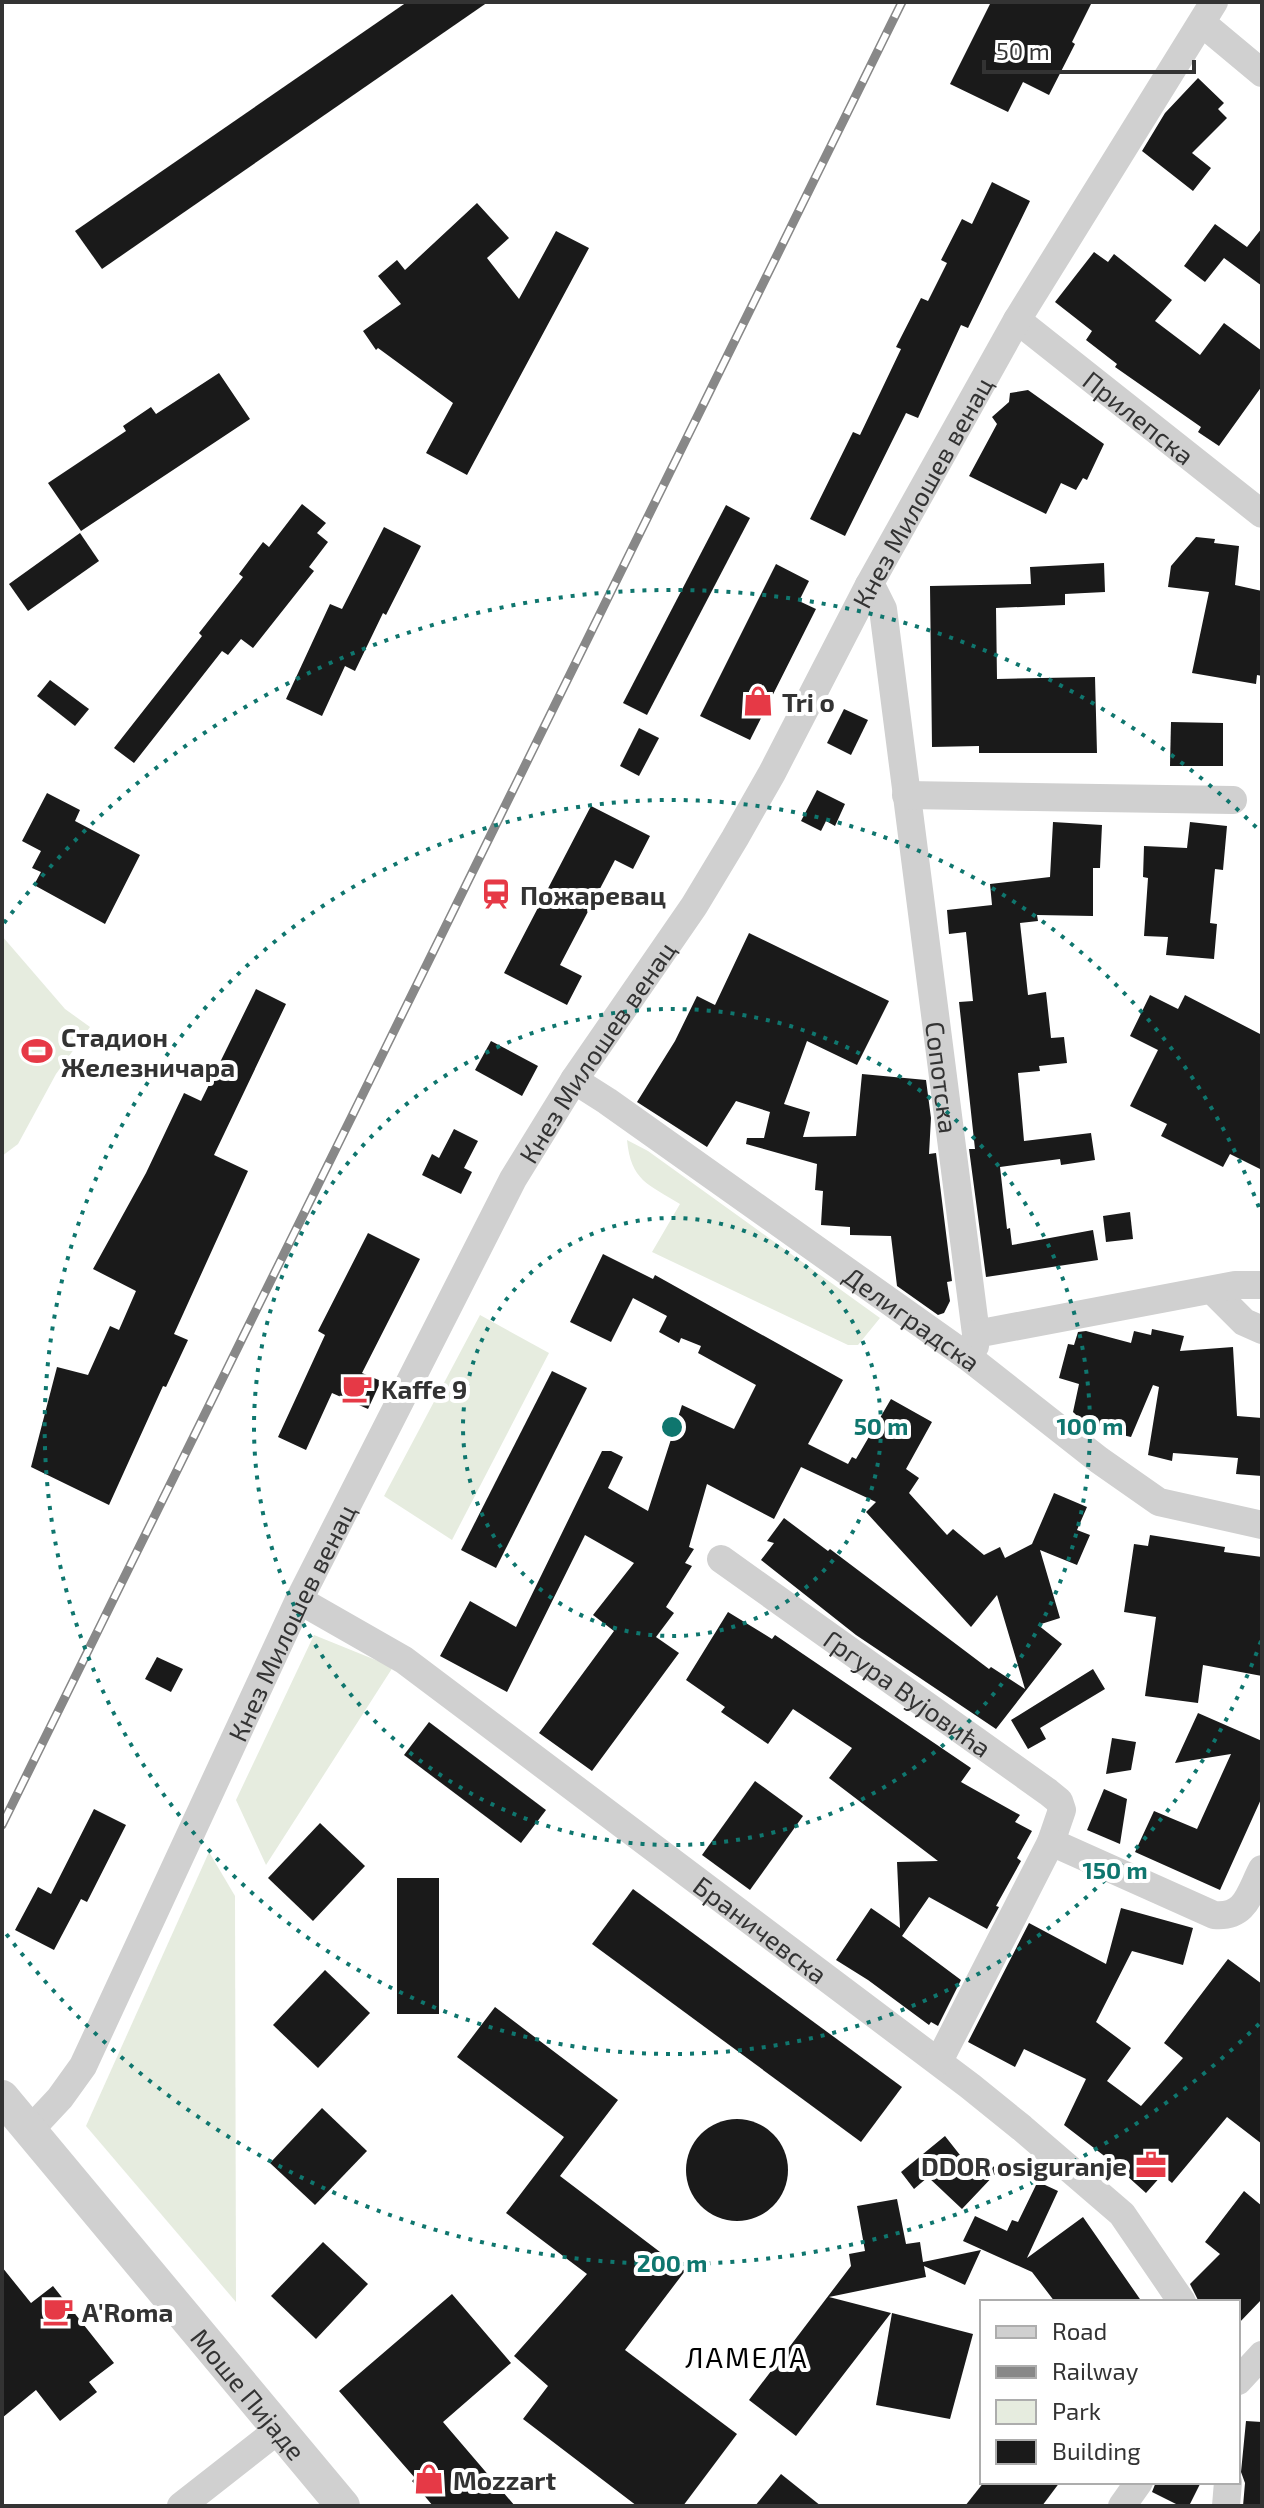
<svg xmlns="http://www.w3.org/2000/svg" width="1264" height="2508" font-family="'Exo 2',sans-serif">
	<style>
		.green { fill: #e6ecdf }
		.building { fill: #1a1a1a }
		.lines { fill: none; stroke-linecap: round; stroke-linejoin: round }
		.minor { stroke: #d0d0d0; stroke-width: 28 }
		.tertiary { stroke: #d0d0d0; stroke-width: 34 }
		.rail-casing { stroke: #888; stroke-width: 9 }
		.rail { stroke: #fff; stroke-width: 6; stroke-dasharray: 18; stroke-linecap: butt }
		.ring { fill: none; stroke: #0f766e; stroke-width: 4; stroke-dasharray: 4 8 }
		.labels { text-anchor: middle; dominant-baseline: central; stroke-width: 8; stroke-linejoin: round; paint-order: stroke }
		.street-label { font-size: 26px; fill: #333; stroke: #fff }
		.poi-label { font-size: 26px; font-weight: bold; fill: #333; stroke: #fff; text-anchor: start }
		.neighbourhood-label { font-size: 28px; letter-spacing: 2px; fill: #000; stroke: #fff }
		.centre { fill: #0f766e; stroke: #fff; stroke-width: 4 }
		.ring-label { font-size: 24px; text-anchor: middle; font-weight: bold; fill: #0f766e; stroke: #fff; stroke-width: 8; stroke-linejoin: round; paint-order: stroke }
	</style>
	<rect width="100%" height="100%" fill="#fff"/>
	<g class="green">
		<polygon points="2,936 65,1009 90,1027 56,1074 18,1144 2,1156"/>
		<path d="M627,1140L648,1151L880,1318L858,1345H848L652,1252L680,1204C648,1184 631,1181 627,1140Z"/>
		<polygon points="480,1315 549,1353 452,1540 384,1496"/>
		<polygon points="314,1635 393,1667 266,1865 236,1800"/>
		<polygon points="209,1852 235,1896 236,2302 86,2126"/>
	</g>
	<g class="building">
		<polygon points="407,2 488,2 102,269 75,231"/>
		<polygon points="991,2 1092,2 1072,42 1075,44 1049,95 1023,82 1008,112 950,84"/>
		<polygon points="1198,78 1224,103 1218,109 1227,118 1192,153 1211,168 1193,191 1142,151 1165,113"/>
		<polygon points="992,182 1030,201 968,328 961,325 918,418 906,413 845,536 810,519 853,432 860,435 901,349 896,347 921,298 928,301 947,263 941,260 962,219 972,224"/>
		<polygon points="477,203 509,238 487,258 519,299 556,231 589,248 467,475 426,453 453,403 378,348 376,350 363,331 401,304 378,276 397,260 405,270"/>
		<polygon points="1215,224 1247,247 1262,228 1262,286 1224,258 1205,282 1184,266"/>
		<polygon points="1094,252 1108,262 1114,254 1172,300 1155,321 1200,355 1224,323 1262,351 1262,386 1219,446 1198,432 1201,427 1115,367 1117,364 1086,340 1092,331 1055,302"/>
		<polygon points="219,373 250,419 81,531 48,483 126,431 123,426 151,407 156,414"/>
		<polygon points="1028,390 1104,444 1087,480 1083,478 1076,490 1061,483 1046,514 969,476 997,424 992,417 1009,402 1010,393"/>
		<polygon points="302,504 326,523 317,533 328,542 309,567 314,571 253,648 241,639 228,655 222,651 134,763 114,748 202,636 199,633 243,577 239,574 263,542 269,547"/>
		<polygon points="726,505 750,518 647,715 623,703"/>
		<polygon points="384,527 421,546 386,615 383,613 355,671 345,666 322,716 286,699 330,604 342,609"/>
		<polygon points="80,533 99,561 28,611 9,584"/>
		<polygon points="1196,537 1215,539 1214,543 1239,546 1235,585 1262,591 1262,676 1257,675 1256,684 1192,673 1209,592 1168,587 1171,566"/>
		<polygon points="1104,563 1105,592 1065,594 1065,605 996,608 997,679 1095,677 1097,753 979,753 979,746 932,747 930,586 1031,584 1030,567"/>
		<polygon points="776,564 809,581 799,601 816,609 750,740 700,716"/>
		<polygon points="50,680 89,709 75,726 37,696"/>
		<polygon points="844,709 868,720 851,755 827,743"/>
		<polygon points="1171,722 1223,723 1223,766 1170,766"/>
		<polygon points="639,728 659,738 639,776 620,766"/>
		<polygon points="817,790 845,804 835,826 826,821 821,831 801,821"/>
		<polygon points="47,793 80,810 75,821 140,855 105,924 34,885 41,872 32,868 41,851 22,841"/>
		<polygon points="591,806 650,836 633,869 615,860 560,965 582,976 567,1005 504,973"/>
		<polygon points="1053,822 1102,825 1100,868 1093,868 1093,916 1037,915 1038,921 1020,923 1028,995 1046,992 1051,1038 1064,1037 1067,1063 1039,1066 1040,1071 1018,1073 1024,1141 1091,1133 1095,1160 1061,1165 1060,1159 1000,1167 1007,1229 1010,1228 1012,1245 1093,1230 1098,1260 986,1277 969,1149 975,1149 959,1002 973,1001 966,932 949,934 947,910 992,905 990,884 1050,877"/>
		<polygon points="1190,822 1227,826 1223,870 1215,869 1210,923 1217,924 1214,959 1166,955 1168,937 1144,936 1148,878 1143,877 1144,846 1187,848"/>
		<polygon points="749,933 889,1001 857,1065 807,1041 784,1104 810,1112 803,1137 856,1136 862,1074 926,1080 931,1118 929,1154 936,1153 952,1281 947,1282 950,1301 944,1313 938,1315 897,1286 891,1236 850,1235 850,1227 821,1225 823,1191 815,1190 817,1164 746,1144 747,1138 764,1138 770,1112 736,1101 707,1147 637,1102 675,1041 697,996 715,1005"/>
		<polygon points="256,989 286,1004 214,1155 248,1171 174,1334 188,1340 166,1387 163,1386 109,1505 31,1467 57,1367 88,1375 110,1326 119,1330 136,1291 93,1269 146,1173 184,1093 201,1101"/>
		<polygon points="1150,995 1178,1009 1185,995 1262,1035 1262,1170 1230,1154 1223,1167 1161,1136 1167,1124 1130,1106 1158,1050 1130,1036"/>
		<polygon points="491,1041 538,1066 522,1096 475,1070"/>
		<polygon points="454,1129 478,1141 464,1168 472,1172 461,1194 422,1175 432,1154 439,1158"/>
		<polygon points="1130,1212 1133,1239 1106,1242 1103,1216"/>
		<polygon points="368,1233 420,1259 362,1373 381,1381 368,1409 332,1393 306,1450 278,1437 325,1335 318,1331"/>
		<polygon points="603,1254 653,1279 655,1275 843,1380 808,1444 848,1464 852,1457 856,1459 891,1399 932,1422 906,1469 919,1478 909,1493 947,1535 953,1529 984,1555 1000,1547 1005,1558 1032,1544 1054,1493 1087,1507 1077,1530 1090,1535 1077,1565 1040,1550 1060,1618 1038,1625 1062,1644 996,1729 856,1635 761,1560 774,1543 767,1541 784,1518 828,1551 830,1549 989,1669 991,1667 1025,1689 997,1595 971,1627 866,1512 876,1502 801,1467 774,1519 707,1484 689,1547 694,1549 685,1563 692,1566 666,1607 674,1613 656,1637 679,1653 592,1771 539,1733 614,1631 593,1615 634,1563 585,1535 507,1692 440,1656 470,1601 516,1627 602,1451 611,1451 623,1457 608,1488 648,1511 682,1405 734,1429 756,1385 698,1353 701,1346 681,1338 679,1343 659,1332 667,1316 633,1298 611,1342 570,1322"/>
		<polygon points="1152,1329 1184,1336 1180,1351 1233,1347 1237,1416 1262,1418 1262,1476 1236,1474 1238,1458 1173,1453 1172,1461 1148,1455 1159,1387 1153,1385 1131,1437 1089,1427 1073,1412 1079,1384 1059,1378 1068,1344 1074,1345 1078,1332 1086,1331 1131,1343 1134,1331 1151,1335"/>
		<polygon points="552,1371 587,1388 496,1568 461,1550"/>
		<polygon points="1150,1535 1225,1547 1224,1552 1262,1557 1262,1676 1203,1665 1198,1703 1145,1696 1156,1617 1124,1612 1134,1544 1148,1546"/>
		<polygon points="728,1612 772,1639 775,1635 971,1768 961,1782 1020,1815 1015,1822 1032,1831 1017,1858 1021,1861 996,1906 999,1907 987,1929 929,1897 902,1936 961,1980 938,2026 931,2022 929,2025 868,1980 836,1960 871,1908 900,1928 897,1862 938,1861 829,1778 852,1748 793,1709 768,1744 721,1712 725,1707 686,1680"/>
		<polygon points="157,1657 183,1669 171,1692 145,1679"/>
		<polygon points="1093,1669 1105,1689 1040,1728 1046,1739 1028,1749 1011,1720"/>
		<polygon points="1198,1713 1262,1741 1262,1797 1220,1890 1135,1852 1154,1811 1197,1829 1231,1754 1175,1763"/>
		<polygon points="429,1722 546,1810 521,1843 404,1755"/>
		<polygon points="1112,1738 1136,1742 1131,1770 1106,1774"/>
		<polygon points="755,1781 803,1816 750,1890 702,1855"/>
		<polygon points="1104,1789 1127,1799 1120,1844 1087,1830"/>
		<polygon points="94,1809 126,1825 87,1902 81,1899 54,1950 15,1930 38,1887 51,1894"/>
		<polygon points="320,1823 365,1866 313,1921 268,1878"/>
		<rect x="397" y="1878" width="42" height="136"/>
		<polygon points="633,1889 902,2087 861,2142 592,1944"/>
		<polygon points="1121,1908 1193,1928 1183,1965 1132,1951 1096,2022 1131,2048 1107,2081 1141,2106 1183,2058 1164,2043 1228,1959 1262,1984 1262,2144 1227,2117 1172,2183 1162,2175 1146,2193 1107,2158 1064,2125 1086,2079 1024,2049 1015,2067 968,2042 1029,1923 1106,1964"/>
		<polygon points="325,1970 370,2013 318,2068 273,2025"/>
		<polygon points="495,2007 618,2100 560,2176 685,2271 625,2350 737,2434 683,2506 637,2506 523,2419 548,2386 514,2356 587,2274 506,2213 564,2137 457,2057"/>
		<polygon points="322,2108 367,2151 315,2205 270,2163"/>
		<circle cx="737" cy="2170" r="51"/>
		<polygon points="945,2136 971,2169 983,2156 998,2171 962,2209 928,2177 914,2189 901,2172"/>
		<polygon points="1036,2185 1045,2185 1058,2191 1027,2258 1083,2217 1142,2302 1055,2302 1032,2272 963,2241 975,2216 1007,2231 1012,2220 1018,2222"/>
		<polygon points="1244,2191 1262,2206 1262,2299 1238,2324 1238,2302 1199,2302 1190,2284 1220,2254 1205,2242"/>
		<polygon points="897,2199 906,2244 920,2242 923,2262 981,2250 965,2285 924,2266 926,2277 829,2297 891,2313 796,2436 749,2400 851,2266 849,2254 865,2251 857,2206"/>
		<polygon points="323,2242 368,2284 316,2339 271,2296"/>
		<polygon points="2,2267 31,2303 53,2286 114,2363 89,2382 97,2392 60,2421 36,2390 2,2418"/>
		<polygon points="452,2294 511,2363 443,2422 515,2506 433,2506 412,2481 415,2478 339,2391"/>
		<polygon points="892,2313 973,2334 950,2419 876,2405"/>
		<polygon points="1246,2421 1262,2422 1262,2506 1243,2506 1245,2483 1241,2472"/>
		<polygon points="781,2474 821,2506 755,2506"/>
		<polygon points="984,2482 1060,2482 1042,2506 965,2506"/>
		<polygon points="1156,2482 1201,2482 1189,2506 1180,2506 1152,2492"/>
	</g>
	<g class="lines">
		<g class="minor">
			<polyline points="1202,23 1262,73"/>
			<path id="s1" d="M1017,320L1262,514"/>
			<path id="s2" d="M869,585L874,591L883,609L976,1334L975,1346L968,1357"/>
			<polyline points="906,795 1233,800"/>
			<path id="s3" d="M574,1080L607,1101L968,1357L1099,1460L1159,1502L1262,1525"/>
			<polyline points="1212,1290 1244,1322 1262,1330"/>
			<polyline points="976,1334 1235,1285 1262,1285"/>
			<path id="s4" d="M721,1559L1048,1792L1059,1801L1062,1810L1051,1842"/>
			<path id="s5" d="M299,1600L404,1660L970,2086L1022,2128L1122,2214L1182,2302"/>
			<path d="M939,2061L1051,1842L1214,1915C1246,1918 1249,1894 1262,1869"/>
			<path id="s6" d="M31,2129L60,2098L83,2066L299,1600L513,1179L574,1080L694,906L735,838L772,773L869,585L1017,320L1214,2"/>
			<polyline points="1238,2381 1262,2355"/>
			<polyline points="181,2506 278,2430"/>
			<polyline points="1122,2506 1139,2482"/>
			<polyline points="1226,2506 1228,2482"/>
		</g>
		<path class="tertiary" id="s7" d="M2,2097L343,2506"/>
		<g class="rail-casing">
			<polyline id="rail" points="2,1825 902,2"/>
		</g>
		<use href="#rail" class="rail"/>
	</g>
	<g class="ring">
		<circle cx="672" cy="1427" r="209"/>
		<circle cx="672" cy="1427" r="418"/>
		<path d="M1261 1641A627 627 0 1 1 1261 1213"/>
		<path d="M1259 2024A837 837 0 0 1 4 1931M4 923A837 837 0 0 1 1259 830"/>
	</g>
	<defs>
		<g id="shop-bare" transform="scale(2.4)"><path d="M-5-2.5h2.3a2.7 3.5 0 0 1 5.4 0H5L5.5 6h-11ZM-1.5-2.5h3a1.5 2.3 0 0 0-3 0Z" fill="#e63946" stroke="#fff" stroke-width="2.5" paint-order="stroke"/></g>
		<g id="station-bare" transform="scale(2.4)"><path d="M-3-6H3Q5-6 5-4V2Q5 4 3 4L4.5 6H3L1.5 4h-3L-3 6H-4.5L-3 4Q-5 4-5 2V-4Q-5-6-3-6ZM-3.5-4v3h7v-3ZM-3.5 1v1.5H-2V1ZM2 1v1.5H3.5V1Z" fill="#e63946" stroke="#fff" stroke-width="2.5" paint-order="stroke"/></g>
		<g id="stadium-bare" transform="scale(2.4)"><path d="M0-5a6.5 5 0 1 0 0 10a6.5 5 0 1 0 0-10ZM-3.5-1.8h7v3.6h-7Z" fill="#e63946" stroke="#fff" stroke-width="2.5" paint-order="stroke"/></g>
		<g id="cafe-bare" transform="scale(2.4)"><path d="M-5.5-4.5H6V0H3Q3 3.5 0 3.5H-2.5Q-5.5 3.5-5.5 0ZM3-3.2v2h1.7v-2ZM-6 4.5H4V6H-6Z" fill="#e63946" stroke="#fff" stroke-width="2.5" paint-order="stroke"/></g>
		<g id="office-bare" transform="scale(2.4)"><path d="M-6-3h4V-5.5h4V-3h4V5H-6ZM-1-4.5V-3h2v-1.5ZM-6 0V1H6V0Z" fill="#e63946" stroke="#fff" stroke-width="2.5" paint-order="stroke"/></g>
	</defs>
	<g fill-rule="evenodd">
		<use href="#shop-bare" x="758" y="701"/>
		<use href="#station-bare" x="496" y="894"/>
		<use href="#stadium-bare" x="37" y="1051"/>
		<use href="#cafe-bare" x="357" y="1388"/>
		<use href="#office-bare" x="1151" y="2165"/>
		<use href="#cafe-bare" x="58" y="2311"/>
		<use href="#shop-bare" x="429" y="2479"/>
	</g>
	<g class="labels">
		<g class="street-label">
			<text stroke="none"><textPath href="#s1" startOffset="156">Прилепска</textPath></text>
			<text stroke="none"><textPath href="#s6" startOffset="1868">Кнез Милошев венац</textPath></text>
			<text stroke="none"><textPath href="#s6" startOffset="1220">Кнез Милошев венац</textPath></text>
			<text stroke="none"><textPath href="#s2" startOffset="500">Сопотска</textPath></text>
			<text stroke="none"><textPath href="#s3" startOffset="414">Делиградска</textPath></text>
			<text stroke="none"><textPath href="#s6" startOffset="572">Кнез Милошев венац</textPath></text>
			<text stroke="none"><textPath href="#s4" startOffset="230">Гргура Вујовића</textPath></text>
			<text stroke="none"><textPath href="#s5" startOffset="568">Браничевска</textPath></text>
			<text stroke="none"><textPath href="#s7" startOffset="386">Моше Пијаде</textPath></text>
		</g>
		<g class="poi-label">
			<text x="782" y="701">Tri o</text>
			<text x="520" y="894">Пожаревац</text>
			<text x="61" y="1036">Стадион<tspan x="61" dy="30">Железничара</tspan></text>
			<text x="381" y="1388">Kaffe 9</text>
			<text x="1127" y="2165" text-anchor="end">DDOR osiguranje</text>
			<text x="82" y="2311">A'Roma</text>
			<text x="453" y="2479">Mozzart</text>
		</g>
		<g class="neighbourhood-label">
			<text x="747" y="2357">ЛАМЕЛА</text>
		</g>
	</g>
	<circle cx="672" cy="1427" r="12" class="centre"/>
	<g class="ring-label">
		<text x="881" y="1435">50 m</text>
		<text x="1090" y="1435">100 m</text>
		<text x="1115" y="1879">150 m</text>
		<text x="672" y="2272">200 m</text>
	</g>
	<rect width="1264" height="2508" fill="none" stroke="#333333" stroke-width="8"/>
	<rect x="980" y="2300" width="260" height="184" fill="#ffffff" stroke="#adadad" stroke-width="2"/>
	<rect x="996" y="2326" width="40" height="12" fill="#d0d0d0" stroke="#adadad" stroke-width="2"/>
	<text x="1052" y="2340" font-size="24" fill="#333333">Road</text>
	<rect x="996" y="2366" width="40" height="12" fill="#888888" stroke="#adadad" stroke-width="2"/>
	<text x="1052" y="2380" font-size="24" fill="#333333">Railway</text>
	<rect x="996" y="2400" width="40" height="24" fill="#e6ecdf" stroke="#adadad" stroke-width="2"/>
	<text x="1052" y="2420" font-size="24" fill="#333333">Park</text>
	<rect x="996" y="2440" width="40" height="24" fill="#1a1a1a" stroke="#adadad" stroke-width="2"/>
	<text x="1052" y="2460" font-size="24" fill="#333333">Building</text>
	<path d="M984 60v12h210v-12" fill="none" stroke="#333333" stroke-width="4"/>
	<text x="996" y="60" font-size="24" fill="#333333" stroke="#ffffff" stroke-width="6" paint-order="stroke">50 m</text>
</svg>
